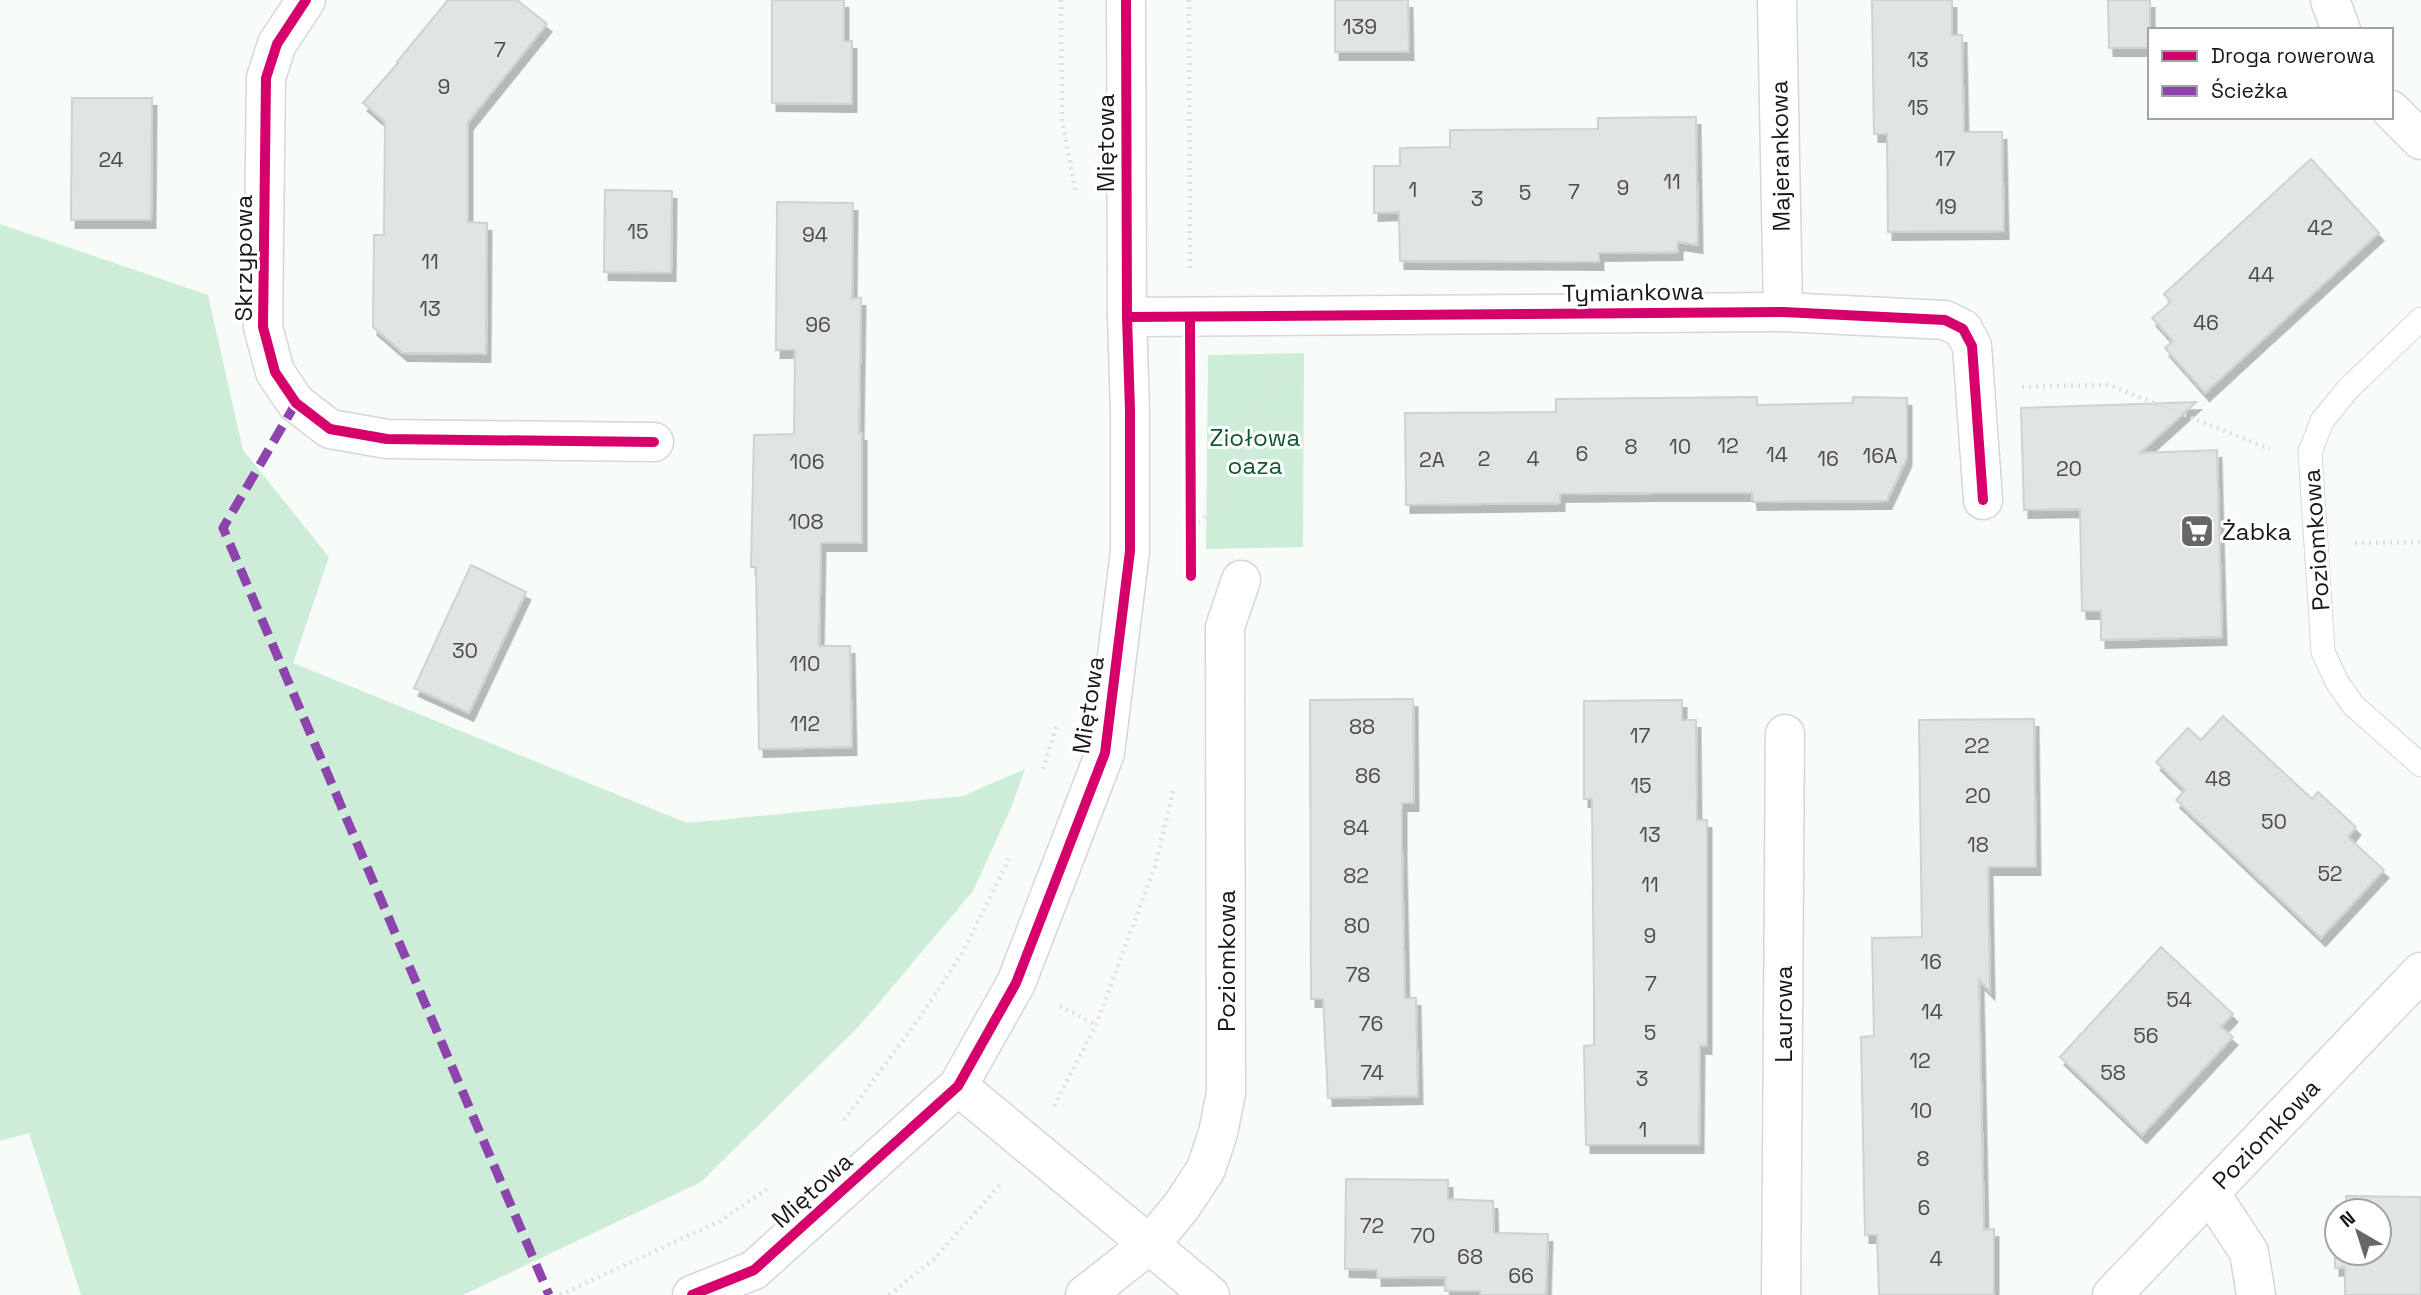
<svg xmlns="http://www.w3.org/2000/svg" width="2421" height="1295" font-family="'Space Grotesk',sans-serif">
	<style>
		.green { fill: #ceedd8 }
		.building { fill: #e0e4e2; stroke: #ced2d0; stroke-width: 2; filter: url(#shadow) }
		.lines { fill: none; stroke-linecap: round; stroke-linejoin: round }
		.service-casing { stroke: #d4d7d5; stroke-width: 25 }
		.minor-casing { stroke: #d4d7d5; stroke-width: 41 }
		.tertiary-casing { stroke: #d4d7d5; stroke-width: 41 }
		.path { stroke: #dedfdf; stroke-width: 4.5; stroke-dasharray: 2 5; stroke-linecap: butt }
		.service { stroke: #fefffe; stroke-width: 23 }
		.minor { stroke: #fefffe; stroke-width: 38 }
		.tertiary { stroke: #fefffe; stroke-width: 38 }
		.quiet { stroke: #8e44ad; stroke-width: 9; stroke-dasharray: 18 9; stroke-linecap: butt }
		.cycleway-casing { stroke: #fff; stroke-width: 15 }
		.cycleway { stroke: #d6006c; stroke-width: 10 }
		.labels { text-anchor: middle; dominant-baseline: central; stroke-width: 6; stroke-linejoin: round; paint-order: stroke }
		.number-label { font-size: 21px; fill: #4a4d4c }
		.street-label { font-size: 24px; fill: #171918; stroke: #fff }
		.park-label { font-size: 24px; fill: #125632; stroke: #fff }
		.poi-label { font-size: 24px; fill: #171918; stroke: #fff; text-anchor: start }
	</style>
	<defs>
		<filter id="shadow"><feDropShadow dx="4.5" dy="8" stdDeviation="0" flood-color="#0004"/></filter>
	</defs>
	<rect width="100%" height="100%" fill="#f7fcf9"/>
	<g class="green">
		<polygon points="0,224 208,295 243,450 329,557 293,663 687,823 963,796 1025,769 1011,808 973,891 861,1024 701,1182 463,1295 81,1295 29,1133 0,1141"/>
		<polygon points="1304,353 1303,547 1206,549 1208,355"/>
	</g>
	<g class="building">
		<polygon points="448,0 517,0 547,24 468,122 468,222 487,223 486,354 403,353 373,327 374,235 384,235 385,122 363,103 398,63 397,62"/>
		<polygon points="772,0 844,0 844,41 852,41 852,104 772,103"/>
		<polygon points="1335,0 1408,0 1409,52 1335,52"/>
		<polygon points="1872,0 1952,0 1952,35 1962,35 1964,132 2002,132 2004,231 1888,232 1887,134 1874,134"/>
		<polygon points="2108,0 2150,0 2150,48 2109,48"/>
		<polygon points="72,98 152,98 151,220 71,220"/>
		<polygon points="1696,117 1698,245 1678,242 1678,252 1599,253 1599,262 1400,261 1399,212 1374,213 1374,166 1400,166 1400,148 1450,147 1450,130 1598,129 1598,118"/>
		<polygon points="2311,159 2379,233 2205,393 2165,348 2173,341 2152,318 2171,302 2164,294"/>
		<polygon points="605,190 672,191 671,273 604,272"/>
		<polygon points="777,202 853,203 852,298 861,298 859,433 862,433 862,543 821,543 819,646 850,646 852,747 759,749 756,567 751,567 754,435 794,434 795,350 776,350"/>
		<polygon points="1757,397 1757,405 1853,403 1853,397 1907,398 1907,458 1887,501 1753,502 1752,493 1656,493 1560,494 1560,503 1406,505 1405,413 1556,412 1556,399"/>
		<polygon points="2196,402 2140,453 2217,450 2222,637 2101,640 2101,611 2082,611 2080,509 2024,510 2021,408"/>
		<polygon points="471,565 526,592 469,713 414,688"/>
		<polygon points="1413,699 1414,803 1402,803 1402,850 1405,998 1416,998 1418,1096 1328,1098 1323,999 1311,999 1310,700"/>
		<polygon points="1682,700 1682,720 1696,720 1697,820 1707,820 1707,1046 1700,1046 1699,1145 1586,1145 1584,1046 1594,1045 1594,998 1592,799 1584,799 1584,701"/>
		<polygon points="2223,716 2312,799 2318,792 2356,827 2348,837 2384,870 2321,938 2176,800 2185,790 2156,762 2188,728 2201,740"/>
		<polygon points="2034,719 2036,867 1988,867 1990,991 1979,980 1984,1230 1994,1229 1994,1295 1879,1295 1877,1235 1865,1235 1861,1037 1874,1036 1872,938 1922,937 1919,720"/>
		<polygon points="2161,947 2233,1014 2221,1027 2233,1037 2142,1135 2060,1057"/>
		<polygon points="1346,1179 1448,1180 1448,1199 1493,1201 1494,1233 1548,1234 1546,1295 1480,1295 1480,1291 1445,1291 1446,1277 1377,1278 1377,1270 1345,1269"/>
		<polygon points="2346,1196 2421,1197 2421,1295 2345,1295 2345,1267 2335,1268 2335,1223 2337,1253 2379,1253 2379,1211 2346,1211"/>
	</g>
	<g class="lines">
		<g class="service-casing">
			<polyline id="service" points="2421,319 2348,389 2322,421 2310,452 2323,652 2337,682 2353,705 2421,765"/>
		</g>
		<g class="minor-casing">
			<g id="minor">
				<polyline points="306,0 277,44 266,78 263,327 275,372 296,403 330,429 387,439 654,442"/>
				<polyline points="1777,0 1783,312"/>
				<polyline points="2330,0 2341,30"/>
				<polyline points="2391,110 2421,140"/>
				<polyline points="1127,317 1783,312 1945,320 1963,329 1972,346 1983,500"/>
				<polyline points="958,1086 1210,1295"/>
				<polyline points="2210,1193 2249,1252 2256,1295"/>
				<polyline points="692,1295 754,1270"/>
				<polyline points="1085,1295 1150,1244 1181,1207 1206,1169 1218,1133 1226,1093 1225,627 1241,580"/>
				<polyline points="1781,1295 1785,734"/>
				<polyline points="2112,1295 2421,972"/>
			</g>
		</g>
		<g class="tertiary-casing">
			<polyline id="tertiary" points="754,1270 958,1086 1016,983 1105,753 1130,551 1130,411 1127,317 1126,0"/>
		</g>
		<g class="path">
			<polyline points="1061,0 1062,121 1076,193"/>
			<polyline points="1189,0 1190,269"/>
			<polyline points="1191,365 1191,570"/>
			<polyline points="2022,387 2109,385 2270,449"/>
			<path d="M1192,525C1199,520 1208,516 1213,509C1231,490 1237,465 1245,441C1254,415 1271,383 1292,364"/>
			<polyline points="2355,543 2421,542"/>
			<polyline points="1043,769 1057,724"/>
			<polyline points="1060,1006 1096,1025"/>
			<polyline points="1054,1106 1096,1025 1155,866 1174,788"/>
			<polyline points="844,1120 920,1017 962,954 1009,859"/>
			<polyline points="560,1295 720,1221 767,1189"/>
			<polyline points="889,1295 933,1260 1000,1185"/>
		</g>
		<use href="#service" class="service"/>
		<use href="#minor" class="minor"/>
		<use href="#tertiary" class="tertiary"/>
		<polyline class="quiet" points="296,403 223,528 549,1295"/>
		<g class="cycleway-casing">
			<g id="cycleway">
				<polyline points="306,0 277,44 266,78 263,327 275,372 296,403 330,429 387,439 654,442"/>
				<polyline points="1127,317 1783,312 1945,320 1963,329 1972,346 1983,500"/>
				<polyline points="1190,318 1191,576"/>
				<polyline points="692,1295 754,1270 958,1086 1016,983 1105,753 1130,551 1130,411 1127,317 1126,0"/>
			</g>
		</g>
		<use href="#cycleway" class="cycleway"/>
	</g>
	<defs>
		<g id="supermarket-square" transform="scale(1.75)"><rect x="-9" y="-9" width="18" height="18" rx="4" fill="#656867" stroke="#fff"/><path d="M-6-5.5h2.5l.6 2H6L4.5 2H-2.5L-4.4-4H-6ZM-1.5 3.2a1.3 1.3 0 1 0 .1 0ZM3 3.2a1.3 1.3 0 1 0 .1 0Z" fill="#fff"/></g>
	</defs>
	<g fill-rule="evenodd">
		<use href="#supermarket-square" x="2197" y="531"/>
	</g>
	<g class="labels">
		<g class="number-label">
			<text x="1360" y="26">139</text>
			<text x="500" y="49">7</text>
			<text x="1918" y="59">13</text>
			<text x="444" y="86">9</text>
			<text x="1918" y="107">15</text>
			<text x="1945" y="158">17</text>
			<text x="111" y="159">24</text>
			<text x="1672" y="181">11</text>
			<text x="1623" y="187">9</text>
			<text x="1413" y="189">1</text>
			<text x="1574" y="191">7</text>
			<text x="1525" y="192">5</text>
			<text x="1477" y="198">3</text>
			<text x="1946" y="206">19</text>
			<text x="2320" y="227">42</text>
			<text x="638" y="231">15</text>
			<text x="815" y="234">94</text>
			<text x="430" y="261">11</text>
			<text x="2261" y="274">44</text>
			<text x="430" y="308">13</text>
			<text x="2206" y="322">46</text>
			<text x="818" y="324">96</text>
			<text x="1728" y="445">12</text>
			<text x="1631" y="446">8</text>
			<text x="1680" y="446">10</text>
			<text x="1582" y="453">6</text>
			<text x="1777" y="454">14</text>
			<text x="1880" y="455">16A</text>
			<text x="1484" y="458">2</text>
			<text x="1533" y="458">4</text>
			<text x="1828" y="458">16</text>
			<text x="1432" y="459">2A</text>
			<text x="807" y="461">106</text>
			<text x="2069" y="468">20</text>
			<text x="806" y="521">108</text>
			<text x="465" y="650">30</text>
			<text x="805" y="663">110</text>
			<text x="805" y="723">112</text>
			<text x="1362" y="726">88</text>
			<text x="1640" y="735">17</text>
			<text x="1977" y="745">22</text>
			<text x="1368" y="775">86</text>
			<text x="2218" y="778">48</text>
			<text x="1641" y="785">15</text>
			<text x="1978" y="795">20</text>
			<text x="2274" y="821">50</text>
			<text x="1356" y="827">84</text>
			<text x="1650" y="834">13</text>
			<text x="1978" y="844">18</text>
			<text x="2330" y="873">52</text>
			<text x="1356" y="875">82</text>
			<text x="1650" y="884">11</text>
			<text x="1357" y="925">80</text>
			<text x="1650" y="935">9</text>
			<text x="1931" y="961">16</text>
			<text x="1358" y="974">78</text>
			<text x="1651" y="983">7</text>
			<text x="2179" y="999">54</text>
			<text x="1932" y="1011">14</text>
			<text x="1371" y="1023">76</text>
			<text x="1650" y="1032">5</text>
			<text x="2146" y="1035">56</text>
			<text x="1920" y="1060">12</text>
			<text x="1372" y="1072">74</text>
			<text x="2113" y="1072">58</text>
			<text x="1642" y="1078">3</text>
			<text x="1921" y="1110">10</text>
			<text x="1643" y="1129">1</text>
			<text x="1923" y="1158">8</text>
			<text x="1924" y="1207">6</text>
			<text x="1372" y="1225">72</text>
			<text x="1423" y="1235">70</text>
			<text x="1470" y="1256">68</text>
			<text x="1936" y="1258">4</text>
			<text x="1521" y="1275">66</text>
		</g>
		<g class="street-label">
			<text transform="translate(1105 143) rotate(-90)">Miętowa</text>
			<text transform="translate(1780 156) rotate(-91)">Majerankowa</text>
			<text transform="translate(243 258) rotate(-90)">Skrzypowa</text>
			<text transform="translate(1633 292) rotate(-1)">Tymiankowa</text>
			<text transform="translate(2316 540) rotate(-94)">Poziomkowa</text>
			<text transform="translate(1088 705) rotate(-81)">Miętowa</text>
			<text transform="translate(1226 961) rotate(-90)">Poziomkowa</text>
			<text transform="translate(1783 1014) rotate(-90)">Laurowa</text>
			<text transform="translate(2266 1134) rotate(-46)">Poziomkowa</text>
			<text transform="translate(812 1190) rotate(-42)">Miętowa</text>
		</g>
		<g class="park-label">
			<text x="1255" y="437">Ziołowa<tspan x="1255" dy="28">oaza</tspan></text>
		</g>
		<g class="poi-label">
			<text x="2222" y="531">Żabka</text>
		</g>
	</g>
	<rect x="2148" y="28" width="245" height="91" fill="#ffffff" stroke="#a2a3a3" stroke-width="2"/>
	<rect x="2162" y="51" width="35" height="10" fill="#d6006c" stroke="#a2a3a3" stroke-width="2"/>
	<text x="2211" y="63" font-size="21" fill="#171918">Droga rowerowa</text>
	<rect x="2162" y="86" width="35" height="10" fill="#8e44ad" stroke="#a2a3a3" stroke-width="2"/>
	<text x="2211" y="98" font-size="21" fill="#171918">Ścieżka</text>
	<g transform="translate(2358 1232) rotate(321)"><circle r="33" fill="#ffffff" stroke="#a2a3a3" stroke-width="2"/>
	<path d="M0-5L12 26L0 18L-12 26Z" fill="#656867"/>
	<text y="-10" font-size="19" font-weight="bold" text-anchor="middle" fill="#171918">N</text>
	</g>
</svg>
